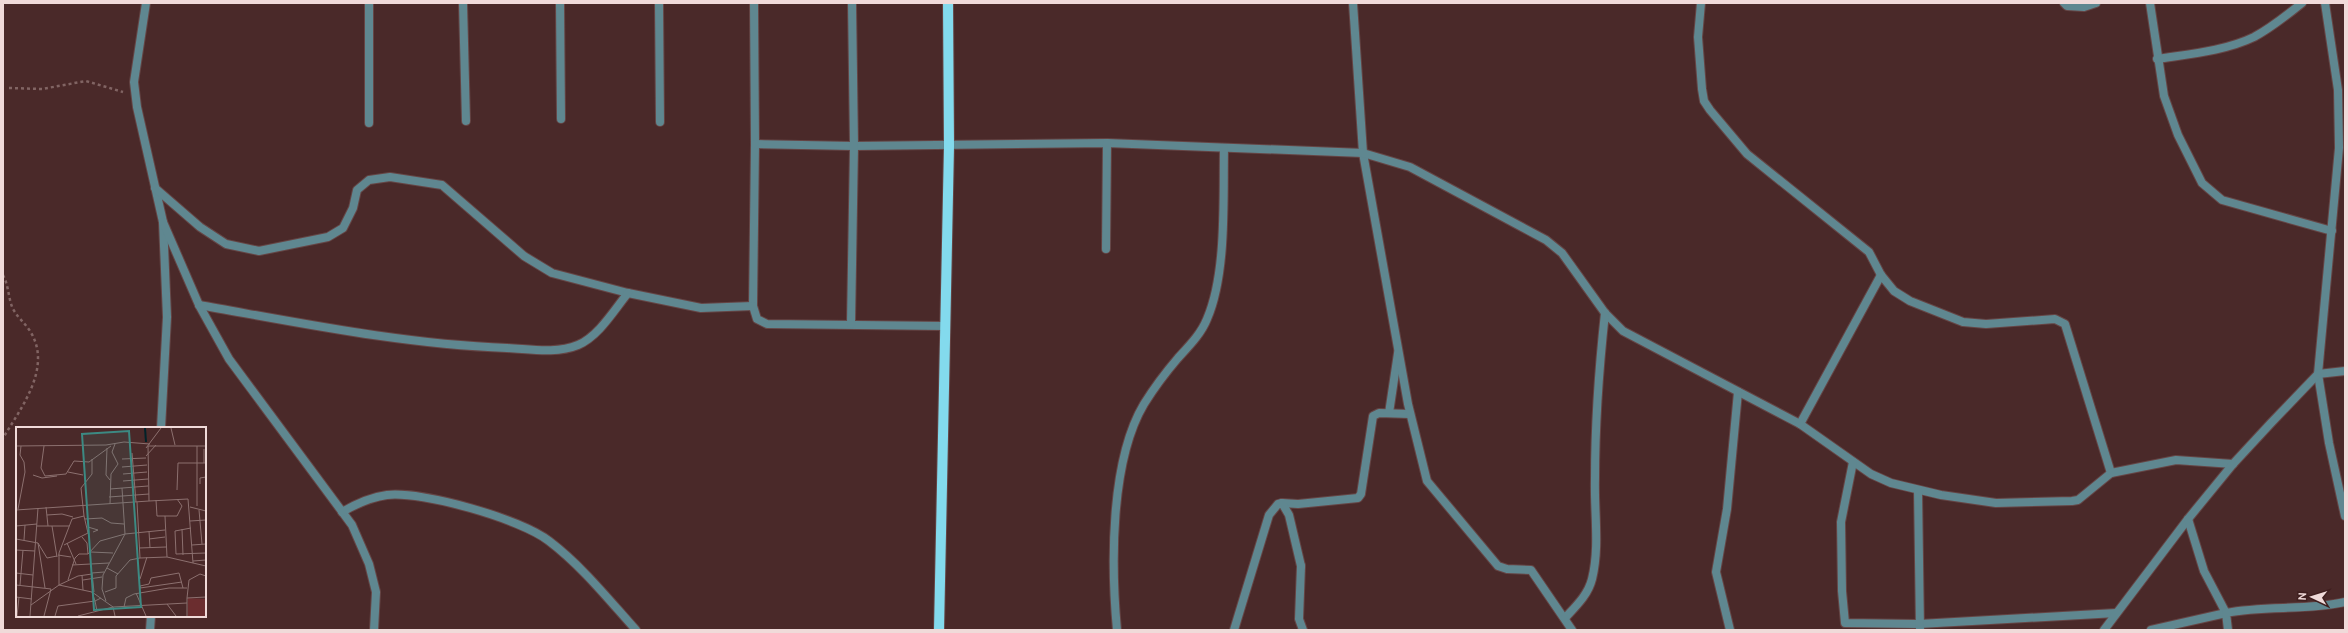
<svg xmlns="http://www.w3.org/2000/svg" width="2348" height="633" font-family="Ubuntu,sans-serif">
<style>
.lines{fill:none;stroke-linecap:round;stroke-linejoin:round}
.lane-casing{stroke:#654545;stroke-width:10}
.street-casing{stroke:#654545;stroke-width:10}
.primary-casing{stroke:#654545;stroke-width:12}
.path{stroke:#816463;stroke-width:2.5;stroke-dasharray:3 3;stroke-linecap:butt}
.lane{stroke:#5f8790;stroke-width:8}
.street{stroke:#5f8790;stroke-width:8}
.primary{stroke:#83daed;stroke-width:10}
.inset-river{fill:none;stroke:#002229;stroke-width:2}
.inset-road{fill:none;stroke:#8c706f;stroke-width:1}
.view{fill:#3c8a83;fill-opacity:0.15;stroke:#3c8a83;stroke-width:2}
.inset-edge{fill:none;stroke:#f0dad9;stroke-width:2}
</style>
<rect width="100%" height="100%" fill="#4a2929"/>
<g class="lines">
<defs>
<g id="lane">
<polyline points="1389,413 1398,353"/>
<polyline points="1282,503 1298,504 1358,498 1361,494 1373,416 1379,413 1410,414"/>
<polyline points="1301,566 1299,619 1303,630"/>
</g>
<g id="street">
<polyline points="146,3 134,82 137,107 163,222 167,317 161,428"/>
<polyline points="369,3 369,123"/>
<polyline points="463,3 466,121"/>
<polyline points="560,3 561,119"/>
<polyline points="659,3 660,122"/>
<polyline points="754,3 755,144 753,306 757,319 767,324 946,326"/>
<polyline points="1353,3 1363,153 1408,404 1427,481 1498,566 1507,569 1531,570 1572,630"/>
<polyline points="1701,3 1698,37 1702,89 1704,101 1710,110 1747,154 1869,252 1881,275 1894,291 1910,301 1963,322 1986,324 2055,319 2065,324 2111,473"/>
<polyline points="2064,3 2067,6 2084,7 2096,3"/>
<polyline points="2150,3 2164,96 2178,135 2202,183 2222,200 2332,231"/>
<polyline points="2325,3 2338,90 2339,148 2318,374 2329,443 2345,516"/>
<path d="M 2157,59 C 2189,54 2225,51 2254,37 C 2271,28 2286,16 2302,3"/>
<polyline points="755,144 854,146 1107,143 1363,153 1410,167 1546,240 1562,253 1605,313 1623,331 1800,424 1871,474 1891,483 1941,495 1996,503 2072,501 2078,500 2111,473 2176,460 2233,464"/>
<polyline points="155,188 200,227 226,244 259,251 328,237 343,228 353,208 357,190 369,180 390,177 442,185 524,256 552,273 628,293 701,308 753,306"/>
<polyline points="163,222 199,305 229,359 352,525 369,564 376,592 374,630"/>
<polyline points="1106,249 1107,143"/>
<path d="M 199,305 C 301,323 402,344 507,348 C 530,349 556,354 578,345 C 599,336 614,310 628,293"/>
<polyline points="851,324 854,146 852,3"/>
<polyline points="1800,424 1881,275"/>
<polyline points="1853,462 1841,522 1842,591 1845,623 1919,624 2116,613"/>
<polyline points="1918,490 1920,630"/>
<path d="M 342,512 C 356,504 371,497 387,495 C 423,491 521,519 549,541 C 582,566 609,600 636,630"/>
<path d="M 1565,618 C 1576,606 1588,595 1592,579 C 1600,547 1594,512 1595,479 C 1595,423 1599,368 1605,313"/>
<polyline points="150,630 151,616"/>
<path d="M 1117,630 C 1111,565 1110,461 1144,404 C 1154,388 1166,372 1178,358 C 1189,346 1201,334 1207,319 C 1227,273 1223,198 1224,148"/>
<polyline points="1234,630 1269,515 1278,504 1282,503 1289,515 1301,566"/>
<polyline points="1730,630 1716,572 1727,509 1738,392"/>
<polyline points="2104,630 2188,519 2233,464 2271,423 2318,374 2345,371"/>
<polyline points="2151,630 2226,613 2204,571 2188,519"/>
<path d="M 2228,630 L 2226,613 C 2265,605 2306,611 2345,602"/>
</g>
<polyline id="primary" points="939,630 949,146 948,3"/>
</defs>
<use href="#lane" class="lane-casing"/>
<use href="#street" class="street-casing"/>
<use href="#primary" class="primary-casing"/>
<g class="path">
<polyline points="9,88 42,89 86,81 123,92"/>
<path d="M 3,275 C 9,286 8,298 13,309 C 18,318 25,323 30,331 C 53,367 21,408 3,438"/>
</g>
<use href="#lane" class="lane"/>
<use href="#street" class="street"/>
<use href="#primary" class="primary"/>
</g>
<g transform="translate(16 427)">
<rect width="190" height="190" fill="#4a2929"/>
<path d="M 172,171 L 190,172 L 190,189 L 172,189 Z" fill="#6b2d2f"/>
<path class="inset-river" d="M 129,1 L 130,15"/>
<path class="inset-road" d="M 155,1 L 159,18M 0,19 L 90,18 L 108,15 L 134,17M 28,19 L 25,41 L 29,49 L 50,47 L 58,34 L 73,35 L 95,19M 181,19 L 181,79M 91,21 L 90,48 L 94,53M 130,21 L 145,1M 188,22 L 188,36M 116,26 L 120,75M 130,29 L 140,18M 106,32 L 130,31M 106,40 L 131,38M 52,45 L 67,48M 107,47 L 131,45M 17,48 L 26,51 L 41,49M 107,54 L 132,52M 184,57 L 184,51 L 190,50M 94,62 L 132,59M 161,63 L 162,36 L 190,36M 93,70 L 133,67M 140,73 L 141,89 L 149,89 L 151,130M 133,74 L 172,72 L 177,136M 121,75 L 124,131 L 151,130 L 190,139M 94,77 L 95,47 L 102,37 L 96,25 L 99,17M 30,80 L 32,99M 174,80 L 190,84M 2,82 L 9,45 L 8,35 L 4,28 L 5,19M 0,83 L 133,74 L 132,19 L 190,19M 183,83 L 186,117M 31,88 L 46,87 L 57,90M 149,89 L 161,89 L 166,79 L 161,72M 69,92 L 86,91 L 95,96 L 108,97M 174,94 L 190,93M 0,99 L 21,97M 21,99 L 53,99M 36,99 L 41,130M 72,100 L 82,103 L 77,105M 175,101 L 159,104 L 160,127 L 190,126M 166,102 L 167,128M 133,104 L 134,121M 66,110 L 71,116 L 72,127M 0,112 L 22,116 L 29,161M 133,112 L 149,110M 8,113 L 9,98M 22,116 L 31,131 L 41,129M 51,116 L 60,137M 48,118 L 72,106 L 68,89M 176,118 L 190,117M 123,121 L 150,120M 0,123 L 19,124M 75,125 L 97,126M 42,128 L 55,130M 177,134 L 190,133M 56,138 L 93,136M 91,141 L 102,147M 0,146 L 17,148M 76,147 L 62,149 L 43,158 L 43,126 L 56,92 L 68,89 L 65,61 L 76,47 L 76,32M 66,148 L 67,163M 124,152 L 131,130M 52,153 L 59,131 L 63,127 L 72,127 L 84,114 L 109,107 L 149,103M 67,153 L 86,150M 133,157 L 124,159 L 124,161 L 166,155M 133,157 L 135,151 L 163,146 L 167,161M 0,158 L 35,162 L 28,189M 4,158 L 7,123M 76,165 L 79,174 L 85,171M 78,165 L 76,146 L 88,145M 89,165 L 100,161 L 100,149 L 114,133 L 124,131M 120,166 L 130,189M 0,170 L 16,172M 171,171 L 173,153 L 184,147 L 190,149M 90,174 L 86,162 L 87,148 L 109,107 L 106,61M 151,177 L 160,189M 15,178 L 43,158 L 76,165 L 97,180 L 99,189M 108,180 L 110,171 L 118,167 L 153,161 L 171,161M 1,189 L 3,170M 14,189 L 22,81M 39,189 L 42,179 L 79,174 L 81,184M 62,189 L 97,180 L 171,176M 171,189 L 171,171 L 190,170"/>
<path class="view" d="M 113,4 L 125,180 L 78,183 L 66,7 Z"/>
<rect width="190" height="190" class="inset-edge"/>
</g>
<rect width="2348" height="633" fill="none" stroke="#f0dad9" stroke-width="8"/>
<g transform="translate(2312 597) rotate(274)" stroke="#3f1f1f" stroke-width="3" paint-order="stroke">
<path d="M0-3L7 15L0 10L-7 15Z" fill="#f0dad9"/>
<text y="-6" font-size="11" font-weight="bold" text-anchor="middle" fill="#f0dad9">N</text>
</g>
</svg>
